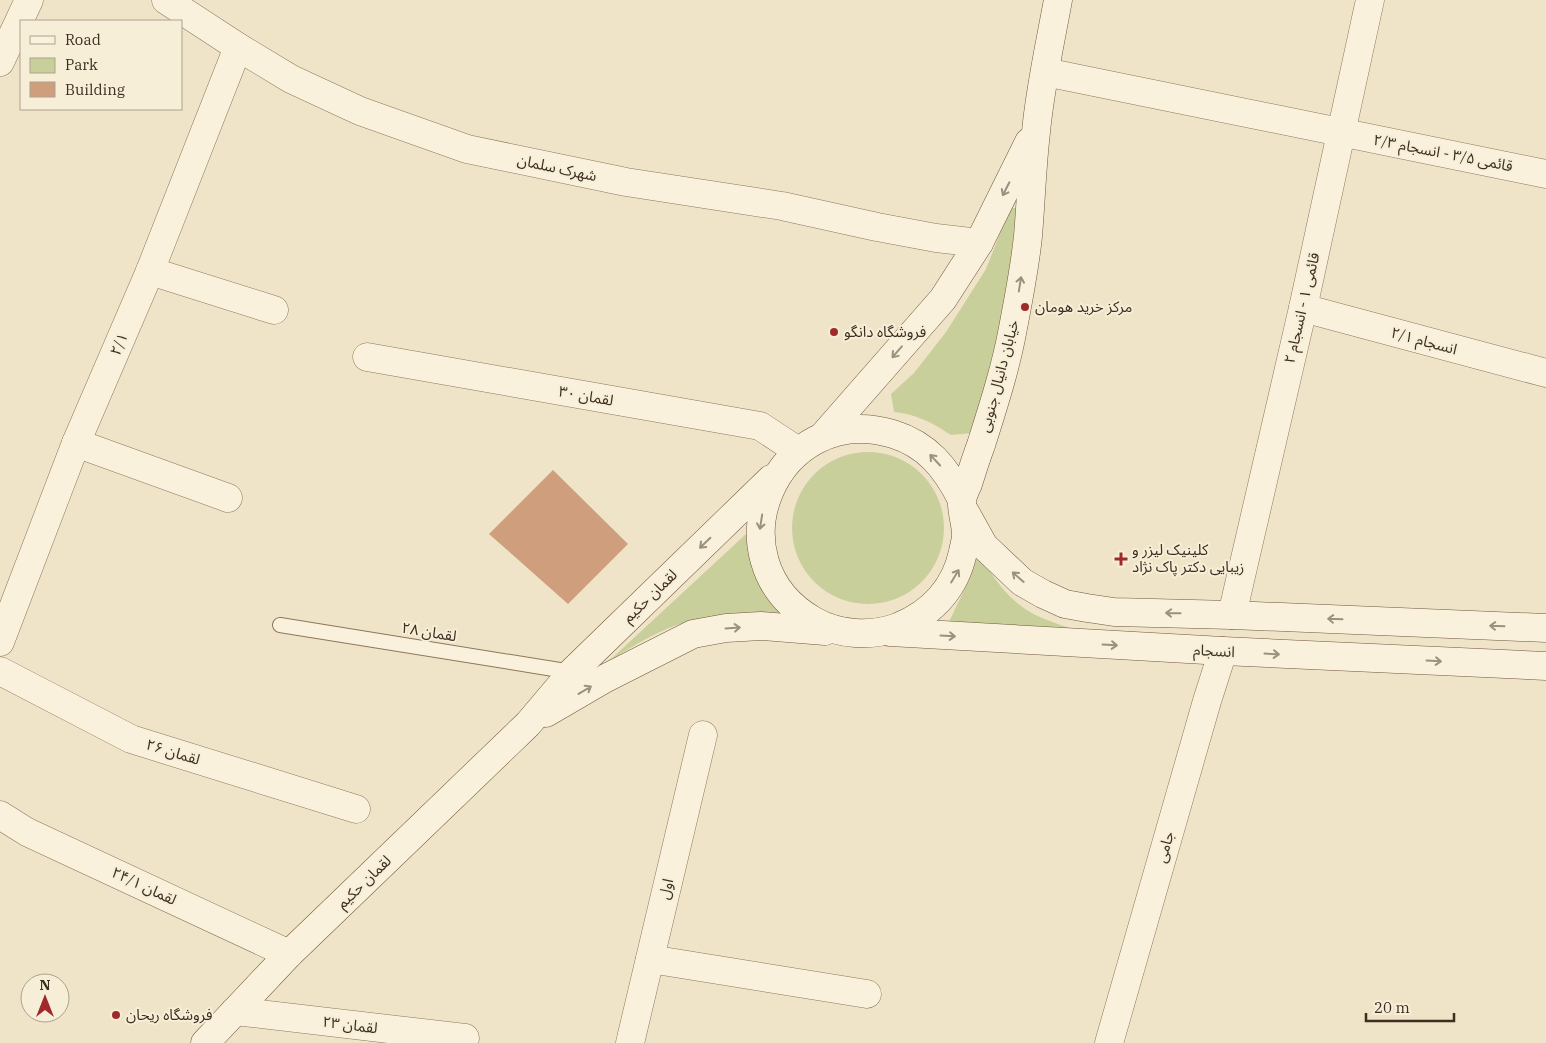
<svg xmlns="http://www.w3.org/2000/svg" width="1546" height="1043" font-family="'IBM Plex Serif','Noto Sans Arabic',serif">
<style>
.green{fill:#c9cf9b}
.building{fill:#cf9f7d}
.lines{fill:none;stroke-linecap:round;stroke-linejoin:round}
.service-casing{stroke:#8d765c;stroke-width:16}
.minor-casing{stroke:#8d765c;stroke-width:29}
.tertiary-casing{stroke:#8d765c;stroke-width:29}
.secondary-casing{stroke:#6f573f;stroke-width:29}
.service{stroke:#faf1dc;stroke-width:14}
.minor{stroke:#faf1dc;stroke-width:28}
.tertiary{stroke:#faf1dc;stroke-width:28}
.secondary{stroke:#faf1dc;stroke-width:28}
.oneway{stroke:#9c907e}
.poi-dot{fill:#9e2a2b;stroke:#f7eed8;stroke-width:2}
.labels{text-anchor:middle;stroke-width:4;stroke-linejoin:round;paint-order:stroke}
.street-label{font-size:15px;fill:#3d2e20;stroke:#f7eed8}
.poi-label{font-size:15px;fill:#3d2e20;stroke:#f7eed8;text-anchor:start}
</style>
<rect width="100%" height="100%" fill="#f0e4c8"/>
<g class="green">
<path d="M 1010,208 L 1020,208 L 1006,303 L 973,433 L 951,435 C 931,422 918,415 894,412 L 891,394 L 914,373 L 946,332 L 986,269 Z"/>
<circle cx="868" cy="528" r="76"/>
<path d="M 746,534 C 753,563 764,589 780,614 C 749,615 716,613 687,622 C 659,629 634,646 610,660 Z"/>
<path d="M 976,546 C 990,575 1011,606 1042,618 C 1054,623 1067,627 1079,631 L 946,628 L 968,582 Z"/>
</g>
<polygon class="building" points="553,470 628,544 568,604 489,534"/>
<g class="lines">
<defs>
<polyline id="service" points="280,625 572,672"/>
<g id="minor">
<polyline points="166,0 238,47 291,79 360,111 467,149 626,182 782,206 877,227 936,238 979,243"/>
<polyline points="0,62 29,0"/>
<polyline points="1045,72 1546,174"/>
<polyline points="150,271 274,310"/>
<polyline points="1303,308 1546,373"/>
<polyline points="367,357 760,426 798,451"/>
<polyline points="76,443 228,498"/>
<polyline points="1232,615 1303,308 1370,0"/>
<polyline points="0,642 76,443 150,271 238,47"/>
<polyline points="0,671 131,739 356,809"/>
<polyline points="0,815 27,832 289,954"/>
<polyline points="650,959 867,994"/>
<polyline points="235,1011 465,1038"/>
<polyline points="630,1043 703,735"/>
</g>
<polyline id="tertiary" points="1109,1043 1207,701 1223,651"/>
<g id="secondary">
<polyline points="823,436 943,299 979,243 1029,142"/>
<path d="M 962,500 C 946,468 928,445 893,434 C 776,399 707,560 814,621 C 839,635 871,637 898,627 C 932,613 955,589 963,552 C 964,546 966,540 966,535 C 966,523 961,511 962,500 C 963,495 966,488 968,484 C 972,471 976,458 981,445 C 993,407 1006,367 1013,328 C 1019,297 1025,266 1028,236 C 1031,201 1032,166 1036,132 C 1040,88 1050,44 1058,0"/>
<polyline points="965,512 984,546 1022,582 1043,594 1065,604 1087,608 1114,612 1232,615 1546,628"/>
<polyline points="890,632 1223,651 1546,666"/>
<polyline points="546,713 606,678 693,634 726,628 761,626 825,631"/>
<polyline points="205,1043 289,954 528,724 572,672 771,479"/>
</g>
</defs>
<use href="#service" class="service-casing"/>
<use href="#minor" class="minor-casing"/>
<use href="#tertiary" class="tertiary-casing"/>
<use href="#secondary" class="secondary-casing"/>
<use href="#service" class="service"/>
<use href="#minor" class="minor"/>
<use href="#tertiary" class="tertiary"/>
<use href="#secondary" class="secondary"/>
</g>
<defs><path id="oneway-shaft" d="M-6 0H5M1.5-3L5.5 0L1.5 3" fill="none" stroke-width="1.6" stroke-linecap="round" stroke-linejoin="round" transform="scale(1.25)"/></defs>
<g class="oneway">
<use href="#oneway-shaft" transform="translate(1006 189) rotate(117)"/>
<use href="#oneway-shaft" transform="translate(1020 284) rotate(-81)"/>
<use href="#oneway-shaft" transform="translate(897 352) rotate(131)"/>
<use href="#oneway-shaft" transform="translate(935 460) rotate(-133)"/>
<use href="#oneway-shaft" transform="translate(761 522) rotate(99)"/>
<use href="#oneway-shaft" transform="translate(705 543) rotate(136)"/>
<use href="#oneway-shaft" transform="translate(955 576) rotate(-59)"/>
<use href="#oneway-shaft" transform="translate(1018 577) rotate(-139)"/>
<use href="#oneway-shaft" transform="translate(1173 613) rotate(-179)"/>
<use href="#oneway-shaft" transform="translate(1335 619) rotate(-178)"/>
<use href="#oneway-shaft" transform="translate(1497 626) rotate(-178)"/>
<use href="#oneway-shaft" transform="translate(733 628) rotate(-4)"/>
<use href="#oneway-shaft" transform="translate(948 636) rotate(3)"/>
<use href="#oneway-shaft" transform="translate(1110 645) rotate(3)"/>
<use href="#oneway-shaft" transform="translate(1272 654) rotate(3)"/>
<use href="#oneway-shaft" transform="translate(1434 661) rotate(3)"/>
<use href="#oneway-shaft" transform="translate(585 690) rotate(-31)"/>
</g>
<g class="poi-dot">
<circle cx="1025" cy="307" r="5"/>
<circle cx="834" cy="332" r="5"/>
<path d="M1118.5 551.5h5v5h5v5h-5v5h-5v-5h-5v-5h5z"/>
<circle cx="116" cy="1015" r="5"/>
</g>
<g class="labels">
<g class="street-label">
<text transform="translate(1443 153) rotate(11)" y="5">قائمی ۳/۵ - انسجام ۲/۳</text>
<text transform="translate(557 168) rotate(12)" y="5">شهرک سلمان</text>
<text transform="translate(1302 308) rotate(-77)" y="5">قائمی ۱ - انسجام ۲</text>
<text transform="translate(1424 341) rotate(15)" y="5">انسجام ۲/۱</text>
<text transform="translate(119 344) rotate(-67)" y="5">۲/۱</text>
<text transform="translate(999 376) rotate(-75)" y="5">خیابان دانیال جنوبی</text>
<text transform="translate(586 396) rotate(10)" y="5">لقمان ۳۰</text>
<text transform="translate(650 596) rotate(-44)" y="5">لقمان حکیم</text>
<text transform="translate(429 632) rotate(9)" y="5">لقمان ۲۸</text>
<text transform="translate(1214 651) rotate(3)" y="5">انسجام</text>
<text transform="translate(173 752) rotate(17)" y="5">لقمان ۲۶</text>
<text transform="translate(1165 847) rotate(-74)" y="5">جامی</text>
<text transform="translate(364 882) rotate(-44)" y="5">لقمان حکیم</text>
<text transform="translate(144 886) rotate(25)" y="5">لقمان ۲۴/۱</text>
<text transform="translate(666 889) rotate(-77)" y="5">اول</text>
<text transform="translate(350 1025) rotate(7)" y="5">لقمان ۲۳</text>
</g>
<g class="poi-label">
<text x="1035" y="312">مرکز خرید هومان</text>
<text x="844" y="337">فروشگاه دانگو</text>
<text x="1132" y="555">کلینیک لیزر و<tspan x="1132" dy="17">زیبایی دکتر پاک نژاد</tspan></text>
<text x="126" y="1020">فروشگاه ریحان</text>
</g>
</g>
<rect x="20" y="20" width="162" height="90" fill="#f7eed8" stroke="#ada18e"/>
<rect x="30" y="36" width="25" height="8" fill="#faf1dc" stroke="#ada18e"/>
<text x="65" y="45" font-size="15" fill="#3d2e20">Road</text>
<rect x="30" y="58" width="25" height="15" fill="#c9cf9b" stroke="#ada18e"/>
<text x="65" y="70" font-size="15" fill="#3d2e20">Park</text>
<rect x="30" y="82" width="25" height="15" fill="#cf9f7d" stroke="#ada18e"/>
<text x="65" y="95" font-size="15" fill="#3d2e20">Building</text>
<g transform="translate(45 998)"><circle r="24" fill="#f7eed8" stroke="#ada18e"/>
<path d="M0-4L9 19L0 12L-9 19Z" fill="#9e2a2b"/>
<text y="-8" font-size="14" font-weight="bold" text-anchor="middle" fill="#3d2e20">N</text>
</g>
<path d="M1366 1013v8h88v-8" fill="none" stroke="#3d2e20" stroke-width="2.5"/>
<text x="1374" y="1013" font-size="15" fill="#3d2e20" stroke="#f7eed8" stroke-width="4" paint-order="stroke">20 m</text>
</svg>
